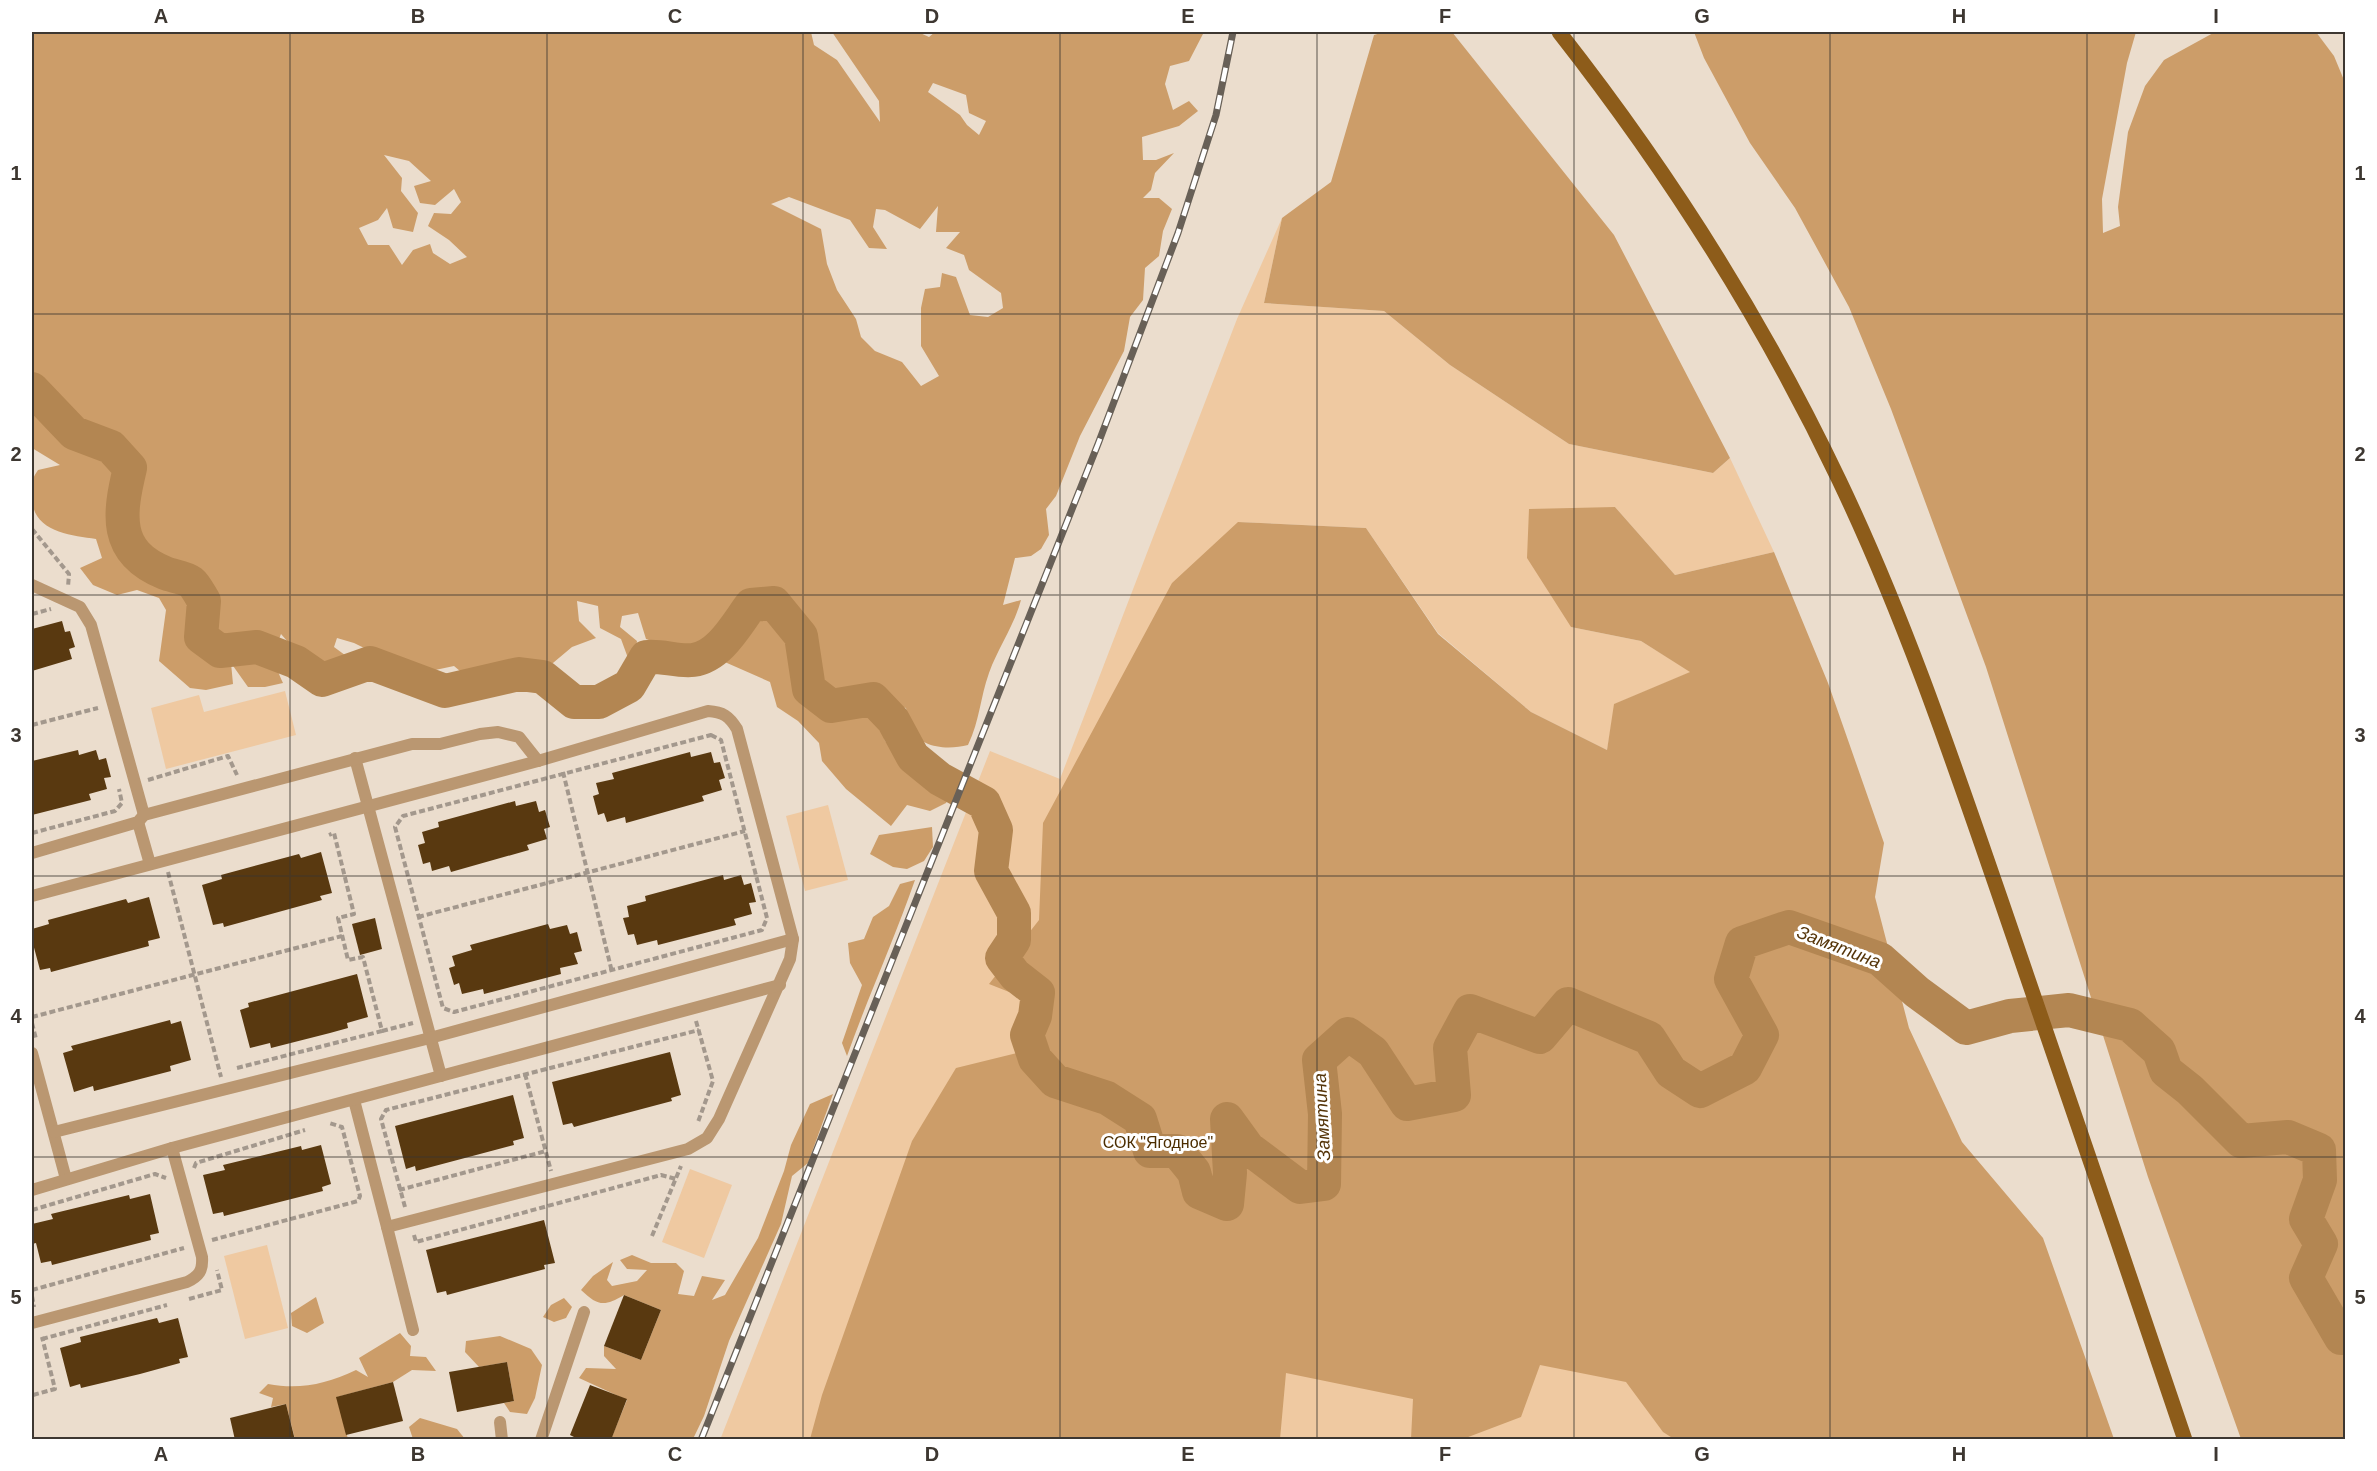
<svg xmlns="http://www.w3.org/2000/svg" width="2377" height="1471" font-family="Helvetica,sans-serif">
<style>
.green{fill:#efc9a1}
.forest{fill:#cc9d69;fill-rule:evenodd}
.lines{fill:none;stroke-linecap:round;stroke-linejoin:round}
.river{stroke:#b38652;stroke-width:34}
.building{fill:#593910}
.path{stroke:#a3988d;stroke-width:4;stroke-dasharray:6 3;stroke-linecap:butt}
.service{stroke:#ba9771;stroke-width:12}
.primary{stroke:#8d5c1a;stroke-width:15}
.rail-casing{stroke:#686057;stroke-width:7}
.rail{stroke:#fff;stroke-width:4.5;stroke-dasharray:14;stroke-linecap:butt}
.grid{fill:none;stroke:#3d3731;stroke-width:1.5;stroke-opacity:0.55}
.labels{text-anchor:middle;stroke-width:6;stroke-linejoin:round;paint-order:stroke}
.park-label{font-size:16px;fill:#4c2d00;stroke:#fff}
.water-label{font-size:18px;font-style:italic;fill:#55350a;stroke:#fff}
.neatline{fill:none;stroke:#3d3731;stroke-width:2}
.grid-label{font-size:20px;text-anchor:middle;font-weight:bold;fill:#3d3731}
</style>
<rect width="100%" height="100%" fill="#ebddcd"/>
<g class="green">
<polygon points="1282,218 1264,303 1384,311 1450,365 1569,444 1713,473 1730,458 1774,552 1675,575 1615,507 1571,627 1641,641 1691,672 1615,704 1607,750 1531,712 1438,633 1366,528 1238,522 2040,1439 720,1440 990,751 1060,779 1237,319"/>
<polygon points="285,691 296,735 166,769 151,708 199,695 204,712"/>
<polygon points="828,805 848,880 805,891 786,816"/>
<polygon points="690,1169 732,1185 704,1258 662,1242"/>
<polygon points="267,1245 288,1328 245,1339 224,1256"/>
</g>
<g class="forest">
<path d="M 32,32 L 811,32 L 814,45 L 837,60 L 880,122 L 879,101 L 832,32 L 918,32 L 929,37 L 935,32 L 1204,32 L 1189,61 L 1170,66 L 1165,84 L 1173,110 L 1189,101 L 1198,111 L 1179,126 L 1142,137 L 1143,160 L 1156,160 L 1174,153 L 1155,173 L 1151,190 L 1143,198 L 1159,198 L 1172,209 L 1163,231 L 1159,256 L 1145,268 L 1143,300 L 1130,317 L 1124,351 L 1080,436 L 1056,496 L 1046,509 L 1049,535 L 1041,549 L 1031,556 L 1015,558 L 1003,605 L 1021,600 C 1014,626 998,648 989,673 C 980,698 980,720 968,745 C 948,750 919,749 910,726 C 908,721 907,714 906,708 L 890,704 L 881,719 L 885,741 L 901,753 L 930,754 L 932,784 L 948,770 L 956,785 L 946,803 L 930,811 L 907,805 L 891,826 L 846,789 L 822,761 L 819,743 L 798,721 L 777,707 L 770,682 L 702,652 L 675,649 L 646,639 L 638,613 L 622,616 L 620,627 L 637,641 L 632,669 L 621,639 L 600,628 L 598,606 L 577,601 L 579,621 L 596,638 L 572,647 L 547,668 L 522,666 L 502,681 L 490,675 L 472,681 L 454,666 L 421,673 L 409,670 L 354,643 L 337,638 L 334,647 L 353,661 L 372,670 L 358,681 L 338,683 L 318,663 L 295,650 L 281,634 C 273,654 274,664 283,683 L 265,687 L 248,687 L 231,663 L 233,684 L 206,690 L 190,688 L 159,661 L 166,610 L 159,598 L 137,590 L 117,595 L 93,585 L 80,568 L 102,558 L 96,539 C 70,535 32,532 32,497 C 31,486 31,480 38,470 L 60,465 L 32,448 ZM 933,83 L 966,95 L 969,113 L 986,121 L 979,135 L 967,125 L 960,115 L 928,92 ZM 384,155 L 409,161 L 431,181 L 414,186 L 420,203 L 435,205 L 454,189 L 461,202 L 451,214 L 434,213 L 428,226 L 449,240 L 467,257 L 450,264 L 433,253 L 430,244 L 413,250 L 402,265 L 389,245 L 368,245 L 359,228 L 378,220 L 387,208 L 393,228 L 413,232 L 418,213 L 401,191 L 402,178 ZM 789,197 L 850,220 L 869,248 L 887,249 L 873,227 L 876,209 L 885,210 L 920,229 L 938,206 L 936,232 L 960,232 L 946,248 L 964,255 L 969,270 L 1001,293 L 1003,308 L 988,317 L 970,315 L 956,277 L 942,273 L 940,287 L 925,289 L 921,308 L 921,346 L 939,376 L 921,386 L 902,362 L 875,351 L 861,337 L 856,319 L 837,290 L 827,264 L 821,229 L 771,204 Z"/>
<polygon points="1384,32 1452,32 1614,235 1730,458 1713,473 1569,444 1450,365 1384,311 1264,303 1282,218 1331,182 1374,35"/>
<polygon points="1694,32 2136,32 2127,63 2102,199 2103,233 2120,226 2118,207 2128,132 2145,86 2164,60 2215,32 2316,32 2334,56 2346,85 2345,1439 2241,1439 2148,1177 1986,667 1891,409 1849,307 1795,208 1750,143 1704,58"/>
<polygon points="1615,507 1675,575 1774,552 1828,683 1884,843 1875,897 1909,1028 1962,1142 2043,1238 2114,1439 1674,1439 1663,1432 1626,1382 1540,1365 1521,1417 1463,1439 1411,1439 1413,1399 1286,1373 1280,1439 810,1439 822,1395 912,1141 956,1068 1021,1052 1024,998 989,984 1039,920 1043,823 1172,583 1238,522 1366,528 1438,634 1531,712 1607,750 1614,704 1690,672 1641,641 1571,627 1527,558 1529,509"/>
<polygon points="932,827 933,847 924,861 907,869 893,867 870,854 879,835"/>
<path d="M 915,880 C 894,940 868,997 847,1056 L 842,1043 L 862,985 L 850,963 L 848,943 L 864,939 L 873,917 L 889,906 L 900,884 Z"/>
<path d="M 833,1094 L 808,1163 L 792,1176 L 781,1224 L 729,1341 L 704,1416 L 693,1439 L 611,1439 L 627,1400 L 579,1378 L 586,1368 L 616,1369 L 604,1356 L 604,1346 L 641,1360 L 661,1310 L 624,1295 C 604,1307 598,1306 581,1290 L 593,1276 L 613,1262 L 607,1280 L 612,1286 L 637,1281 L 647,1270 L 627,1269 L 620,1260 L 632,1255 L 651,1263 L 676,1263 L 684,1271 L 678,1294 L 694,1296 L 702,1276 L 725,1280 L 712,1300 L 725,1295 L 758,1238 L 784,1171 L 791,1145 L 810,1104 Z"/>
<polygon points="316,1297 324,1323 307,1333 292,1326 291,1313"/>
<polygon points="564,1298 572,1307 566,1318 554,1322 543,1317 551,1305"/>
<path d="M 400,1333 L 411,1346 L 410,1356 L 426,1357 L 436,1371 L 412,1370 L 393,1382 L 337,1397 L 348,1439 L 295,1439 L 286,1404 L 271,1407 L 273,1398 L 259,1393 L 268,1384 C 300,1390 326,1384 356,1370 L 368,1377 L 359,1358 Z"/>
<polygon points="500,1336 531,1349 542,1365 535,1398 527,1414 510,1412 504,1403 514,1401 507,1362 479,1367 465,1352 466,1341"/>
<polygon points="420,1418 457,1429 465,1439 413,1439 409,1427"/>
</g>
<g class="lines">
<path class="river" d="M 32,389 L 74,433 L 111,447 L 130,468 C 119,514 113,552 165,573 C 172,576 184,577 191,582 C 196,586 200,595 204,601 L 201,637 L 220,651 L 257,647 L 296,662 L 322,680 L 370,663 L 445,691 L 519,674 L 543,677 L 574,702 L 599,702 L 629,686 L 646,657 C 661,655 678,662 693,660 C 720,656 736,625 751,605 L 774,603 L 801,636 L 809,689 L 831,706 L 873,699 L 893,720 L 913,757 L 940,779 L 984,803 L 996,830 L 991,871 L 1014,913 L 1014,940 L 1002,958 L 1015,975 L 1038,993 L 1035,1016 L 1027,1035 L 1035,1059 L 1055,1081 L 1107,1098 L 1140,1119 L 1150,1151 L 1177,1151 L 1194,1172 L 1199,1192 L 1227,1204 L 1230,1173 L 1227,1119 L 1248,1148 L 1300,1187 L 1324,1184 L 1325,1114 L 1319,1060 L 1348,1034 L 1373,1052 L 1407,1104 L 1454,1095 L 1450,1048 L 1470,1011 L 1540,1037 L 1568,1004 L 1649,1038 L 1671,1072 L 1700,1091 L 1745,1068 L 1762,1035 L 1731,979 L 1742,943 L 1789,927 L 1880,959 L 1917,992 L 1966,1028 L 2010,1016 L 2069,1010 L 2130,1025 L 2159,1051 L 2166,1071 L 2190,1090 L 2241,1141 L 2288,1137 L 2319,1150 L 2320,1180 L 2306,1219 L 2321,1244 L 2306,1278 L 2341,1338 L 2346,1338"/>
</g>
<g class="building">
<polygon points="62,621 65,632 70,631 75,647 69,649 72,659 32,671 32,629"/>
<polygon points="78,750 79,755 96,750 99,760 106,758 111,777 104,778 107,789 89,794 91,800 32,815 32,761"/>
<polygon points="690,752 691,757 711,752 714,763 720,762 725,778 719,780 722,790 702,796 704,801 626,823 625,817 607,822 604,813 598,815 593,796 599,794 596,783 614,779 612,773"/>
<polygon points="515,801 516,806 536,801 539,812 545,810 550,827 544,829 547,839 527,845 529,850 451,872 449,866 432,871 430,862 423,864 418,845 425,843 422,832 439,827 438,822"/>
<polygon points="321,852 332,893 320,896 322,900 224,927 223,923 213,925 202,885 222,879 221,875 299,854 301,858"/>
<polygon points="723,875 724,880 741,875 744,885 751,883 756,902 749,903 752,914 734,919 736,925 658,945 657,940 637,945 634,934 628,935 623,918 629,917 627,906 646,901 645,896"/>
<polygon points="149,897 160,938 148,941 149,946 51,972 50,968 40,970 32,940 32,929 49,924 48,920 126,899 128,903"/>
<polygon points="375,918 382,949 360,955 352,924"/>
<polygon points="548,924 550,929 567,925 570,934 577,932 582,951 574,953 578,964 560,968 561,974 484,994 483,989 462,994 459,983 454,985 449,968 455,966 452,956 472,950 470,945"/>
<polygon points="357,974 368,1017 347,1023 348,1028 330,1033 271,1048 270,1043 250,1048 240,1010 249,1007 248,1003"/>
<polygon points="170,1020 171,1024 181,1021 191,1060 170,1066 171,1071 94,1091 93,1086 74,1092 63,1053 73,1050 71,1046"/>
<polygon points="670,1052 681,1095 671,1098 672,1101 574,1127 572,1123 563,1125 552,1082"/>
<polygon points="513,1095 524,1138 513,1141 514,1145 416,1171 415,1166 406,1169 395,1126"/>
<polygon points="321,1145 331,1184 322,1187 323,1191 224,1216 223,1212 213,1214 203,1175 225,1170 223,1165 301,1146 302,1150"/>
<polygon points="150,1194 159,1233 150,1235 151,1240 52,1265 51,1261 41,1263 36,1243 32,1244 32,1224 53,1219 51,1214 129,1195 130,1199"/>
<polygon points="544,1220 555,1263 544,1265 545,1269 447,1295 446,1291 437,1293 426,1250"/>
<polygon points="624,1295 661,1310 641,1360 604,1346"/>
<polygon points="157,1318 159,1323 178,1318 188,1357 179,1359 180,1363 140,1374 81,1388 80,1384 70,1387 60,1348 81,1342 80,1337"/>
<polygon points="507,1362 514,1401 457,1412 449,1372"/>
<polygon points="393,1382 403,1421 346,1435 336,1397"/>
<polygon points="590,1385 627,1399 611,1440 580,1440 570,1435"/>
<polygon points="286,1404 295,1440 235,1440 230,1418"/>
</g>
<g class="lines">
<g class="path">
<polyline points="32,529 69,574 68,587"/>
<polyline points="32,614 51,609"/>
<polyline points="32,725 98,708"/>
<polygon points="711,735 721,740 767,918 762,930 454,1012 443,1008 395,827 403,816"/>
<polyline points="563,772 612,972"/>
<polyline points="148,780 228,756 237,775"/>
<polyline points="32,833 115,811 122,803 119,789"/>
<polyline points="168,872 221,1077"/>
<polyline points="418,917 745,831"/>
<polyline points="32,1017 342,936"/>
<polyline points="696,1021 713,1081 698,1122"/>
<polyline points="32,1023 36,1039"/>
<polyline points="382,1031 413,1023"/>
<polyline points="237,1068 382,1031 363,957 348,960 338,918 354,914 334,833 329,835"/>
<polyline points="525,1074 551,1171"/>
<polyline points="194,1168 196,1163 305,1130"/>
<polyline points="399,1190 546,1151"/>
<polyline points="405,1207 381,1119 386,1110 699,1030"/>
<polyline points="32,1210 155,1174 166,1178"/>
<polyline points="414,1235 416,1242 661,1175 676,1179"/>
<polyline points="652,1236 681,1166"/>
<polyline points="212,1240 358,1201 360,1196 342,1127 329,1123"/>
<polyline points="32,1290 184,1248"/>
<polyline points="32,1296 34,1307"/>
<polyline points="189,1299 222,1290 217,1270"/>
<polyline points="42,1339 167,1305"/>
<polyline points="33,1395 55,1389 42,1337"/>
</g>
<g class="service">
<polyline points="32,585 80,607 91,625 144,815"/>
<polyline points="355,758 441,1076"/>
<polyline points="138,822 150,864"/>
<polyline points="32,853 138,822 144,815 412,744 440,744 480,734 498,732 519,737 538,761"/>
<path d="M 32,896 L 538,761 L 708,711 C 723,712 729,716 737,729 L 793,939 L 790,959 L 719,1119 L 707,1138 L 688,1149 L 387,1227 L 354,1100"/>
<polyline points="32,1053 66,1179"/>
<polyline points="54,1132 430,1038 793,939"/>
<polyline points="32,1190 172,1148 780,985"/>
<polyline points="387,1227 413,1330"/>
<path d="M 32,1323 L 187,1282 C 199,1276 203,1271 202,1257 L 172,1148"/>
<polyline points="500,1422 502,1440"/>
<polyline points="541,1440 584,1312"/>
</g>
<path class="primary" d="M 1559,32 C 1668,171 1763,320 1839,480 C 1905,618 1954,764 2004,909 C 2065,1085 2125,1263 2185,1440"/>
<defs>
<polyline id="rail" points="701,1440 1098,444 1178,233 1216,115 1233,32"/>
</defs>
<use href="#rail" class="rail-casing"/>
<use href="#rail" class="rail"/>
</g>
<path class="grid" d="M 290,32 L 290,1440M 547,32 L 547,1440M 803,32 L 803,1440M 1060,32 L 1060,1440M 1317,32 L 1317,1440M 1574,32 L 1574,1440M 1830,32 L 1830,1440M 2087,32 L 2087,1440M 32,314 L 2346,314M 32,595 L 2346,595M 32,876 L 2346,876M 32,1157 L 2346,1157"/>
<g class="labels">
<g class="park-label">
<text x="1158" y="1148">СОК "Ягодное"</text>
</g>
<g class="water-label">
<text transform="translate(1839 947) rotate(21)" y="6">Замятина</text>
<text transform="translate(1322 1117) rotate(-93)" y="6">Замятина</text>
</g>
</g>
<rect width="2377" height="1471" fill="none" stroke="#ffffff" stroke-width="66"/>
<rect x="33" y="33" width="2311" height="1405" class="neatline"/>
<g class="grid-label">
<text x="161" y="23">A</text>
<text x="418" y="23">B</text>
<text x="675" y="23">C</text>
<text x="932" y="23">D</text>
<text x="1188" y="23">E</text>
<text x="1445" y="23">F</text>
<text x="1702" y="23">G</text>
<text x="1959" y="23">H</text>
<text x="2216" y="23">I</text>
<text x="16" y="180">1</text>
<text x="2360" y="180">1</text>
<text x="16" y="461">2</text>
<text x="2360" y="461">2</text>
<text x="16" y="742">3</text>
<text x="2360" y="742">3</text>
<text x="16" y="1023">4</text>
<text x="2360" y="1023">4</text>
<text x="16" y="1304">5</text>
<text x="2360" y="1304">5</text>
<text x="161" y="1461">A</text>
<text x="418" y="1461">B</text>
<text x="675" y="1461">C</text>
<text x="932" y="1461">D</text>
<text x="1188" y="1461">E</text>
<text x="1445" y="1461">F</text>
<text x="1702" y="1461">G</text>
<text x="1959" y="1461">H</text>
<text x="2216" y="1461">I</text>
</g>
</svg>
